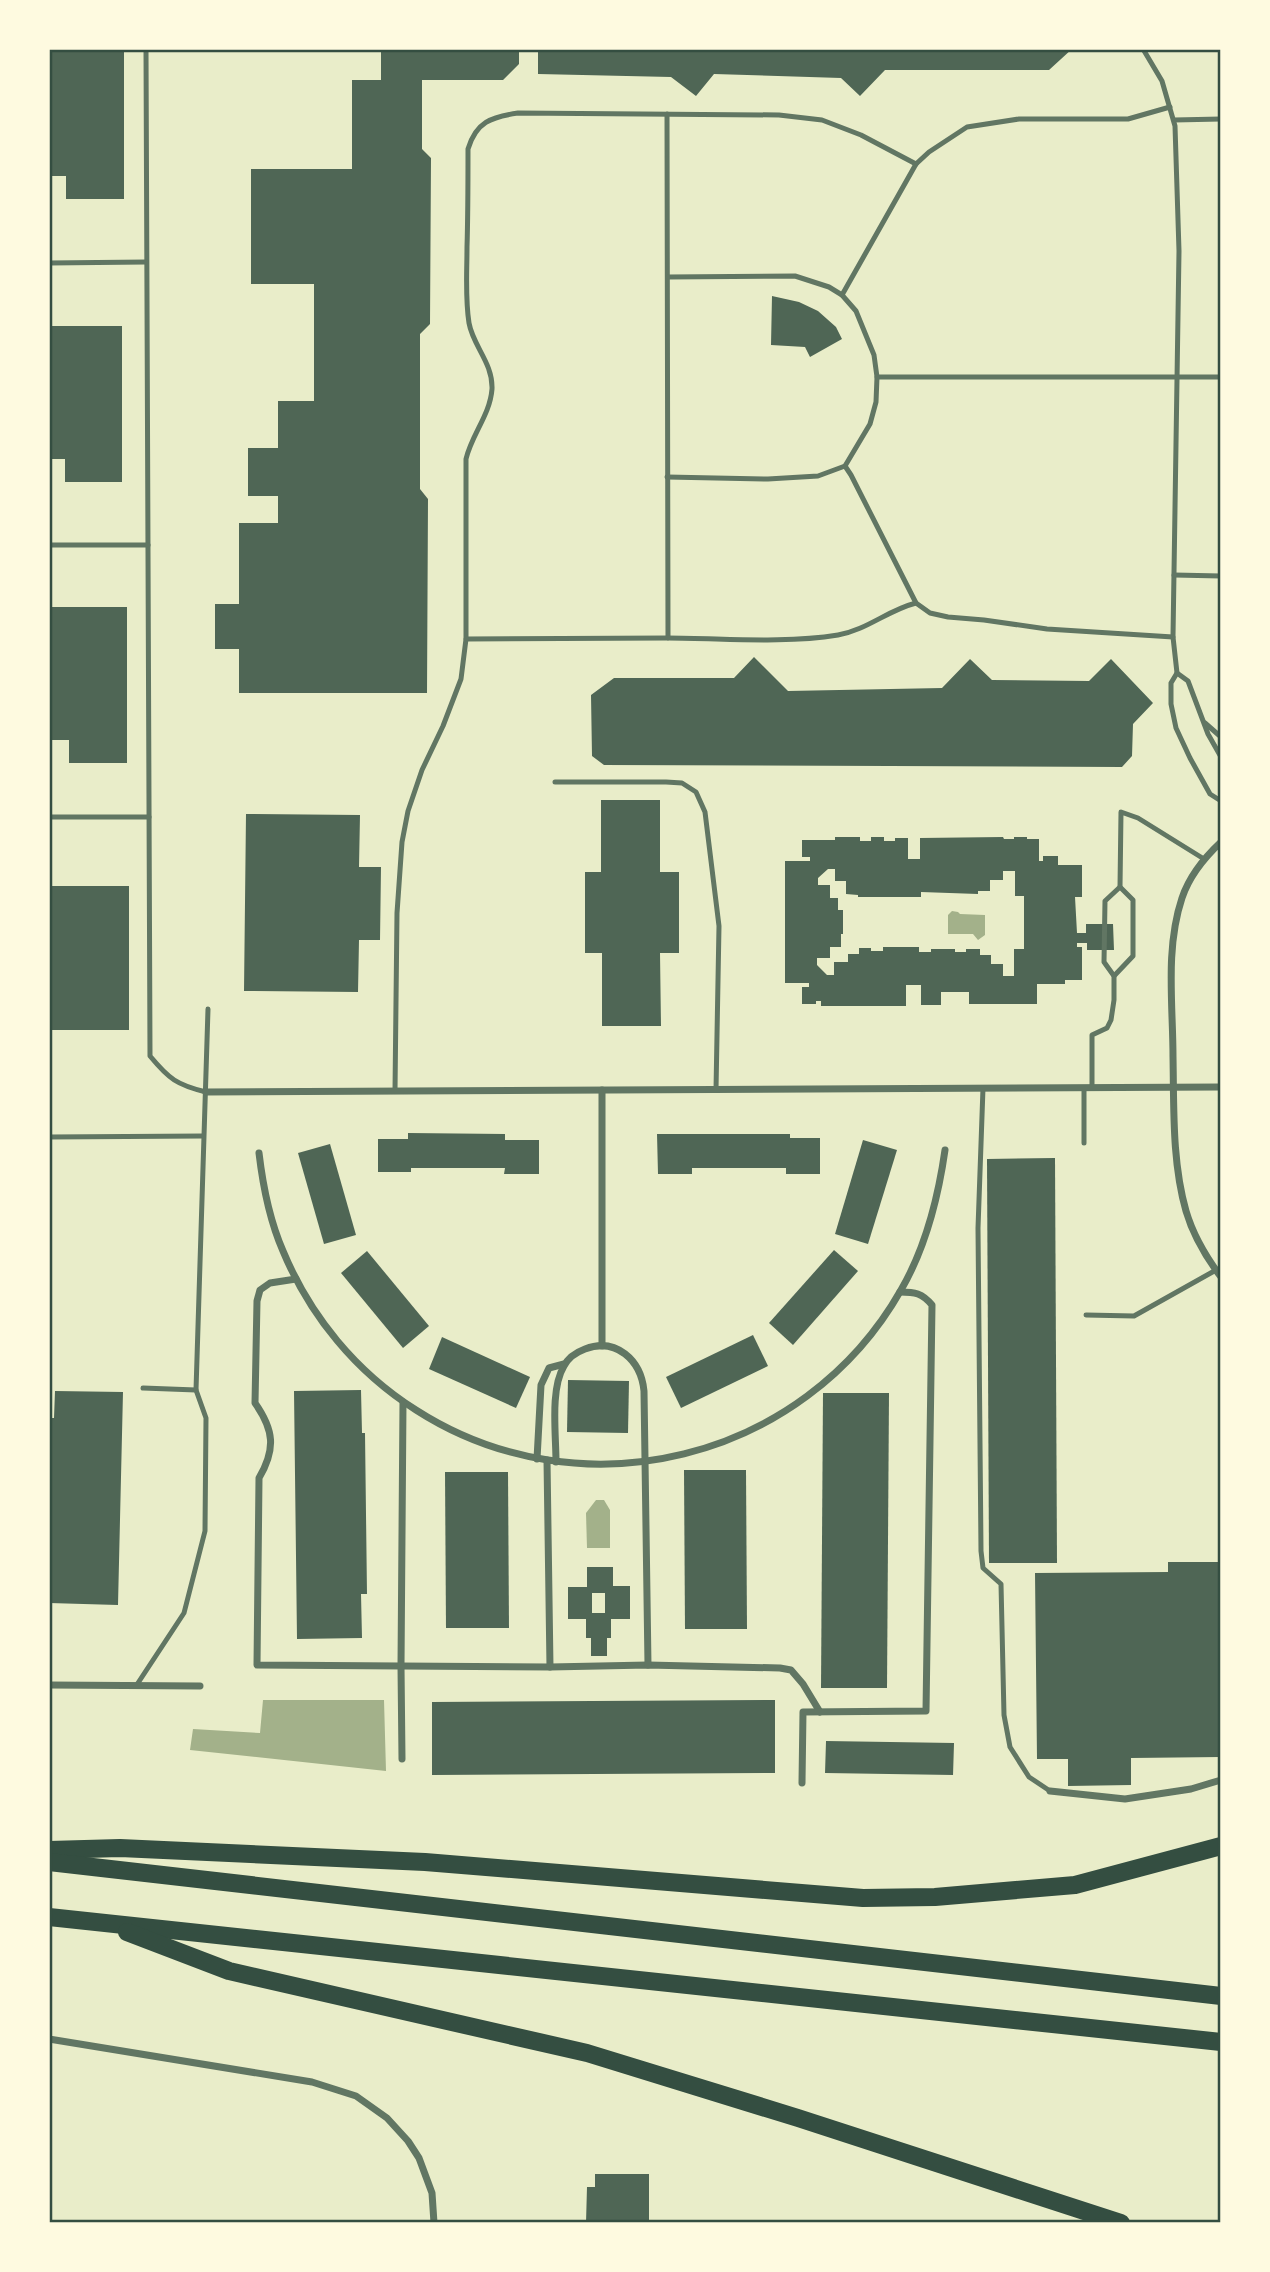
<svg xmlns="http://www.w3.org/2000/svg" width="1270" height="2272" font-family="'Alegreya Sans',sans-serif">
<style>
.water{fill:#a3b18a}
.building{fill:#4f6655;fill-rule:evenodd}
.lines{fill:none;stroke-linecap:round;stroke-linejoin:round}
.service{stroke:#617663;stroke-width:5}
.minor{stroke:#617663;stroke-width:7}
.motorway{stroke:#344e41;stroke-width:18}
.neatline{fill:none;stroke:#344e41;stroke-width:2.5}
</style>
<rect width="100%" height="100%" fill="#e9edc9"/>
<g class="water">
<polygon points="952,911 958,912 960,914 985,915 985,935 978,940 973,934 948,934 948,915"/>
<polygon points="596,1500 604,1500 610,1510 610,1548 587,1548 586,1513"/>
<polygon points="263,1700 384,1700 386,1771 190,1750 193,1729 260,1733"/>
</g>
<g class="building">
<polygon points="49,49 124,49 124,199 66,199 66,176 49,176"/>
<polygon points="381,49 519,49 519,64 503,80 422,80 422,149 431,158 430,324 420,334 420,489 428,499 427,693 239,693 239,649 215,649 215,604 239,604 239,523 278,523 278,496 248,496 248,448 278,448 278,401 314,401 314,284 251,284 251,169 352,169 352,80 381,80"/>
<polygon points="538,49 1072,49 1049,70 885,70 860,96 841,78 714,74 696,96 671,77 538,74"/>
<polygon points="772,296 799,302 818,311 836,327 842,339 810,357 805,347 771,345"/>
<polygon points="49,326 122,326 122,482 65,482 65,459 49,459"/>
<polygon points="49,607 127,607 127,763 69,763 69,740 49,740"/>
<polygon points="754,657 788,691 942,688 970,659 992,680 1089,681 1111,659 1153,703 1133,724 1132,756 1122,767 604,765 592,756 591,695 614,678 734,678"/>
<polygon points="601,800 660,800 660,872 679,872 679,953 660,953 661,1026 602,1026 602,953 585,953 585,872 601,872"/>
<polygon points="246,814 360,815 359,867 381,867 380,940 359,940 358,992 244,991"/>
<path d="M 835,837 L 860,837 L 860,841 L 871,841 L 871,837 L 884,837 L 884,841 L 895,841 L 895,838 L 908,838 L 908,859 L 920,859 L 920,838 L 1003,837 L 1004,839 L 1014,839 L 1014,837 L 1027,837 L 1027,839 L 1039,839 L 1039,861 L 1043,861 L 1043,856 L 1058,856 L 1058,865 L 1082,865 L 1082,897 L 1075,897 L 1077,933 L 1086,933 L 1086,924 L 1113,924 L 1114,950 L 1087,950 L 1087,943 L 1077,943 L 1077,947 L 1082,947 L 1082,980 L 1065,980 L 1065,984 L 1037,984 L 1037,1004 L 969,1004 L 969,992 L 941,992 L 941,1005 L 921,1005 L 921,985 L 906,985 L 906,1006 L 821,1006 L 821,1001 L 816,1001 L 816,1004 L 802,1004 L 802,987 L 809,987 L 809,983 L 785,983 L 785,861 L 810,861 L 810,857 L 802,857 L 802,840 L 835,840 ZM 828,869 L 835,869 L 835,881 L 846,881 L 846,894 L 858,895 L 858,897 L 921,897 L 921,892 L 978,894 L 978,891 L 990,891 L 990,880 L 1003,880 L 1003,871 L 1015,871 L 1015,896 L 1024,896 L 1024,949 L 1014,949 L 1014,976 L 1003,976 L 1003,964 L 991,964 L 991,955 L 980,955 L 980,949 L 966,949 L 966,952 L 955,952 L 955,949 L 931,949 L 931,952 L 919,952 L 919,947 L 883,947 L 883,951 L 871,951 L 871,948 L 859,948 L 859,954 L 848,954 L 848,962 L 834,962 L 834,975 L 827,975 L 817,965 L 817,958 L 830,958 L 830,947 L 841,947 L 841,934 L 843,934 L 843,910 L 838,910 L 838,898 L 830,898 L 830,885 L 818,885 L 818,878 Z"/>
<rect x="49" y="886" width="80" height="144"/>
<polygon points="408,1133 505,1134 505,1140 539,1140 539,1174 504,1174 505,1168 411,1168 411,1172 378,1172 378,1139 408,1139"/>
<polygon points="657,1134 790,1134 790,1138 820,1138 820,1174 786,1174 786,1168 692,1168 692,1174 658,1174"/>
<polygon points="863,1140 897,1150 868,1244 835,1234"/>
<polygon points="330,1144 356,1235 324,1244 298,1153"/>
<polygon points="1055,1158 1057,1563 989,1563 987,1159"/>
<polygon points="834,1250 858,1271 793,1345 769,1323"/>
<polygon points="367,1251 429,1326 403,1348 341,1273"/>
<polygon points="753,1335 768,1366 681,1408 666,1377"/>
<polygon points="442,1337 530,1377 516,1408 429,1369"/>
<polygon points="568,1380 629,1381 628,1433 567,1432"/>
<polygon points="361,1390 362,1433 365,1433 367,1594 361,1594 362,1638 297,1639 294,1391"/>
<polygon points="55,1391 123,1392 118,1605 49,1603 49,1418 54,1418"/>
<polygon points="823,1393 889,1393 887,1688 821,1688"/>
<polygon points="684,1470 746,1470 747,1629 685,1629"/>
<polygon points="445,1472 508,1472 509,1628 446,1628"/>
<polygon points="1168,1562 1221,1562 1221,1757 1131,1758 1131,1785 1068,1786 1068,1759 1037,1759 1035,1573 1168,1572"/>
<path d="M 587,1567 L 613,1567 L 613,1586 L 630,1586 L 630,1619 L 611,1619 L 611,1638 L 607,1638 L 607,1656 L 591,1656 L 591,1638 L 586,1638 L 586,1619 L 568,1619 L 568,1587 L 587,1587 ZM 592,1593 L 605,1593 L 605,1613 L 592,1613 Z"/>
<polygon points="775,1700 775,1773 432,1775 432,1702"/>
<polygon points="826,1741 954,1743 953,1775 825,1773"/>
<polygon points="595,2174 649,2174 649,2223 586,2223 587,2187 595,2187"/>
</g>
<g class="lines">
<g class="service">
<path d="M 146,49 L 150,1056 C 169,1079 177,1085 206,1092"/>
<polyline points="1143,49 1162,81 1175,126 1179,251 1173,637 1177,673 1171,683 1171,704 1176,728 1190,758 1210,794 1221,801"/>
<polyline points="667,114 668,638"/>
<polyline points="1174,120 1221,119"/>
<polyline points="49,263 146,262"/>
<polyline points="842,295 916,164 929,152 967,127 1019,119 1128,119 1170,107"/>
<polyline points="877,377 1221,377"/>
<polyline points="845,466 851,475 916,603 930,613 948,617 984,620 1047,629 1173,637"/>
<polyline points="667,477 768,479 818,476 845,466 870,424 876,402 877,377 874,355 856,311 842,295 829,287 795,276 668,277"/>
<polyline points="49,545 148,545"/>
<polyline points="1174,575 1221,576"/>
<path d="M 466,639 C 534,639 601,638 668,638 C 724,638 782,644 838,635 C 867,630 888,610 916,603"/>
<polyline points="1177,673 1188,681 1208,734 1221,757"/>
<polyline points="1205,723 1221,737"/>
<polyline points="555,782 666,782 682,783 696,792 705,812 719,926 716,1090"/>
<polyline points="49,817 149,817"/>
<polyline points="1114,976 1133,956 1133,900 1120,887 1121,812 1138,818 1204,859"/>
<polyline points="983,1088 978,1228 981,1551 983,1568 1001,1584 1004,1715 1010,1747 1029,1777 1050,1791"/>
<polyline points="1084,1088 1084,1143"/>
<polyline points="1092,1088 1092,1035 1107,1028 1111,1020 1114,1000 1114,976 1104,962 1105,901 1120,887"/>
<path d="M 395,1091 L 397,913 L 402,842 L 408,811 L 422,770 L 443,726 L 461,679 L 466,639 L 466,459 C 472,434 490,415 492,389 C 493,363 473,346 469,323 C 465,298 467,272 467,247 C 468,215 468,182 468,149 C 476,122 491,117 518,113 L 779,115 L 822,120 L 861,135 L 916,164"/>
<polyline points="49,1137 203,1136"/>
<polyline points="1086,1315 1134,1316 1216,1270"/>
<polyline points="143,1388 196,1390"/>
<polyline points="136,1686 184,1613 205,1531 206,1418 196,1390 208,1009"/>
</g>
<g class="minor">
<path d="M 1221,842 C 1205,857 1189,877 1182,898 C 1165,949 1173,1005 1173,1057 C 1174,1108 1172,1162 1186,1211 C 1193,1235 1206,1257 1221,1277"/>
<polyline points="206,1092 1221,1087"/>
<path d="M 259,1153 C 263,1187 269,1219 283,1251 C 310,1316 356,1372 416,1410 C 581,1516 804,1461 901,1290 C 926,1247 938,1199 945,1150"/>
<path d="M 296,1279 L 270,1283 L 260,1290 L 257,1301 L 255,1403 C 274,1430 276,1449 259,1478 L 257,1665 L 550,1667 L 648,1665 L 780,1668 L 791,1670 L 803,1684 L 820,1712"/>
<polyline points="602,1346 602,1090"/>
<polyline points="537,1459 541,1385 549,1368 564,1364"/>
<polyline points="547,1460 550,1667"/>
<path d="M 556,1462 C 556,1434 550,1389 564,1366 C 568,1358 577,1352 585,1349 C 616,1337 641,1360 644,1391 L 648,1665"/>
<polyline points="49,1685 200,1686"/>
<polyline points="402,1759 401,1666 403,1402"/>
<path d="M 802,1783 L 803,1712 L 926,1711 L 932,1305 C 922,1293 915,1292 900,1292"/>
<polyline points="1050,1791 1125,1799 1191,1789 1221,1780"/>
<polyline points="49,2039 312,2082 356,2096 387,2118 408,2141 419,2158 432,2193 434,2223"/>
</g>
<g class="motorway">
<polyline points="49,1850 120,1848 425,1862 863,1898 935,1897 1075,1885 1221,1846"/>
<polyline points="49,1862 1221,1996"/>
<polyline points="49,1917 1221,2042"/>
<polyline points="127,1932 229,1971 587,2053 798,2118 1121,2223"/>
</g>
</g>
<rect width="1270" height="2272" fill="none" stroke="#fefae0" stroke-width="102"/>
<rect x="51" y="51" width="1168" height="2170" class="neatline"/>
</svg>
